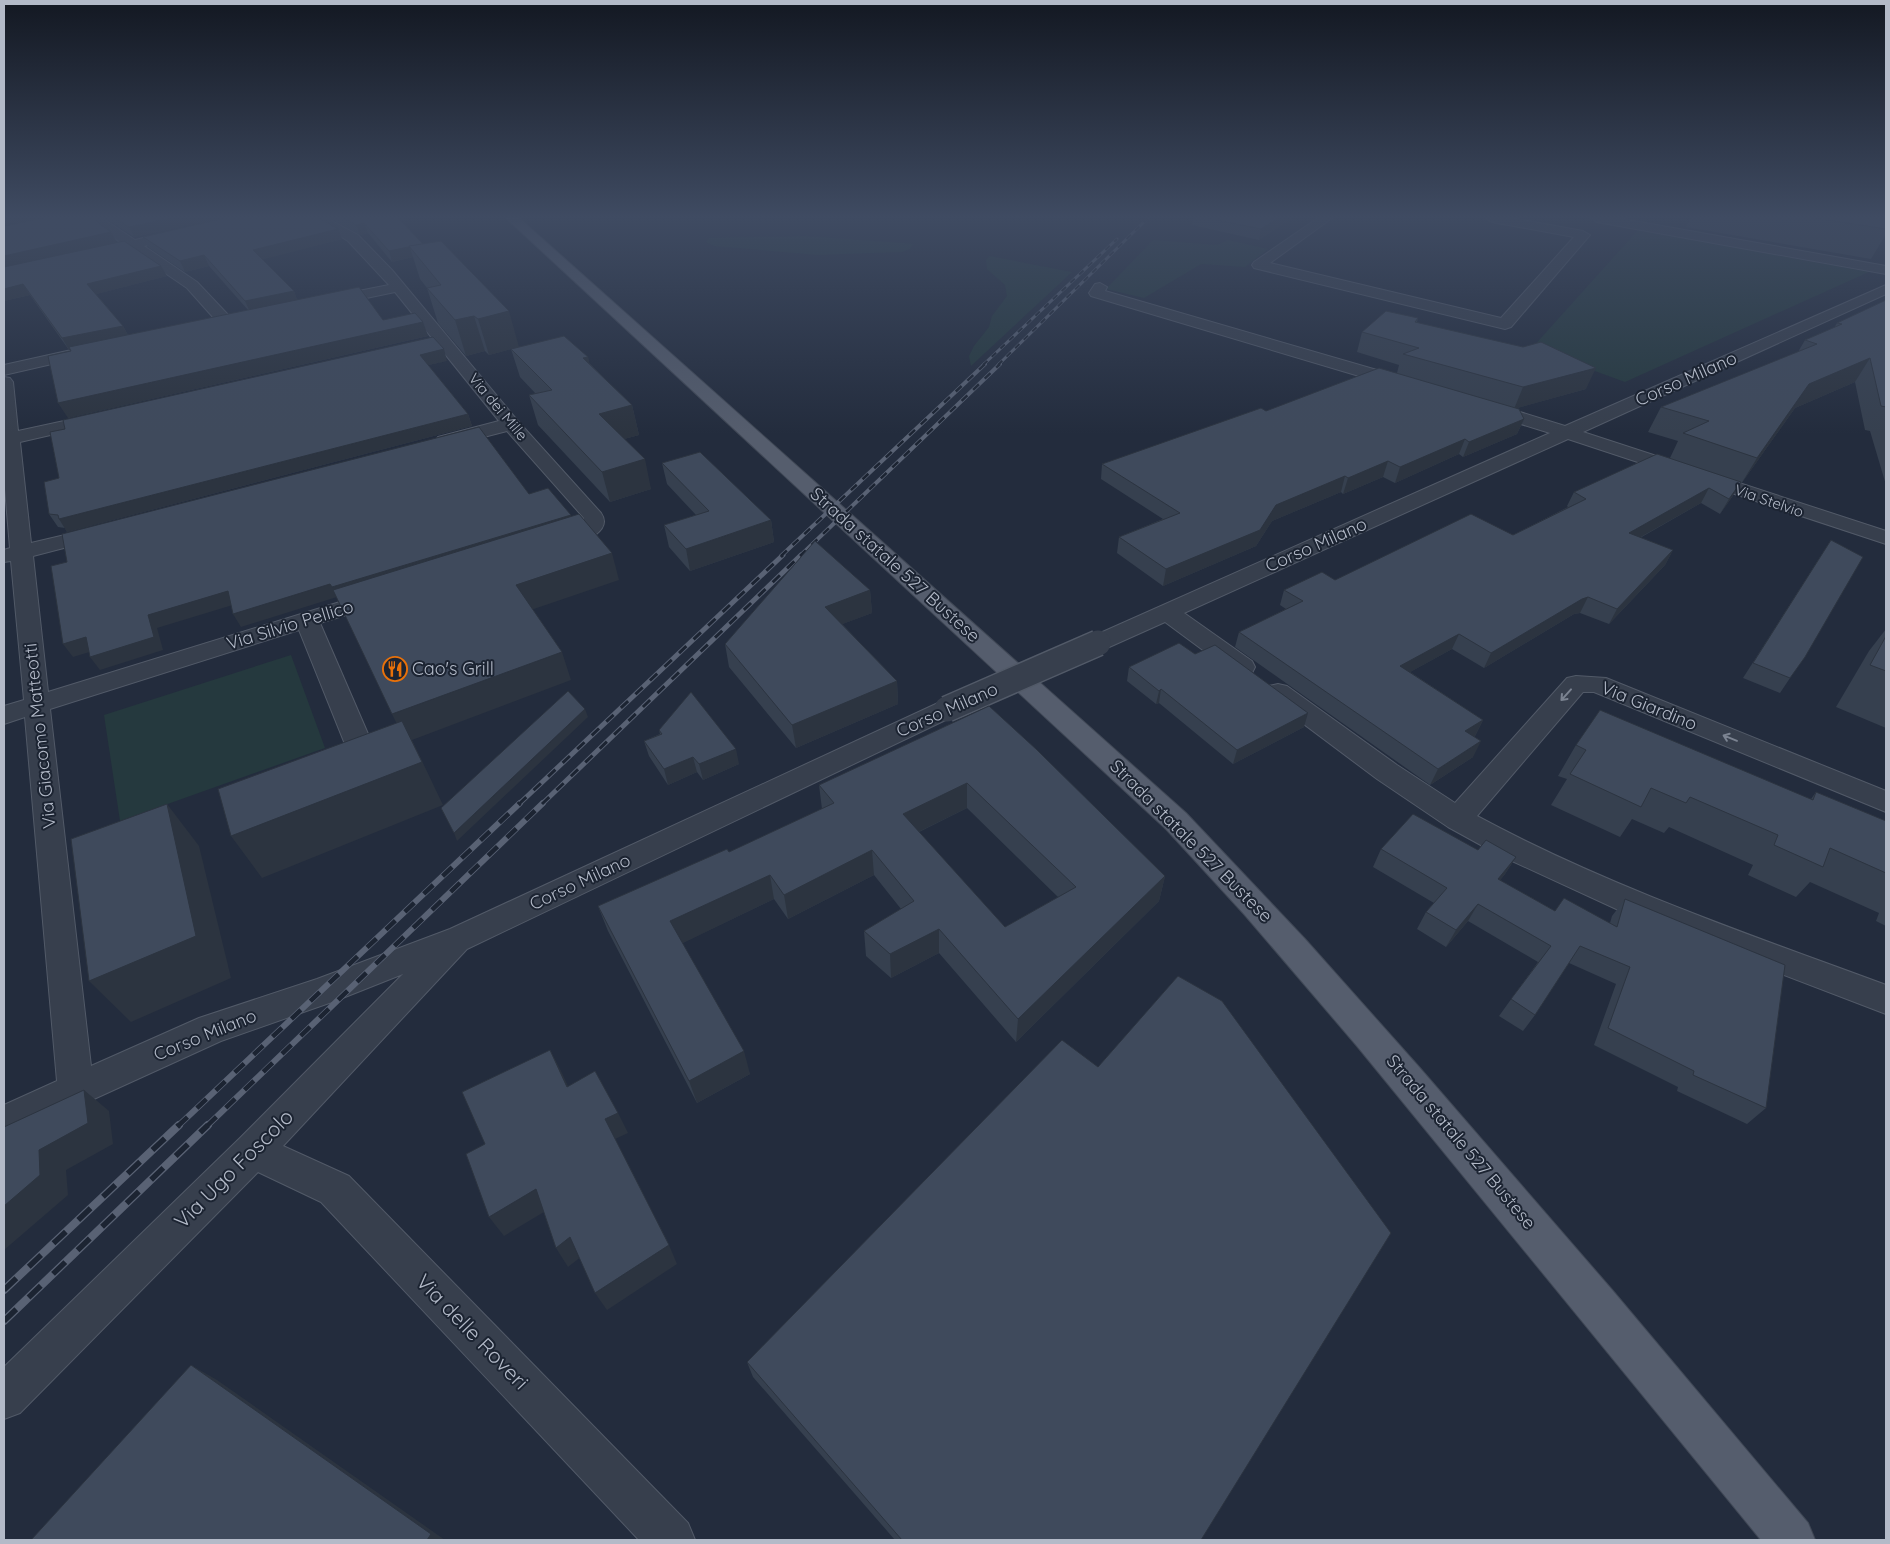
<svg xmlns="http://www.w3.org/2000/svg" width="1890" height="1544" font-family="Quicksand,sans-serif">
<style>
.green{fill:#25393e}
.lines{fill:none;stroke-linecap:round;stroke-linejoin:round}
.minor-casing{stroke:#525a68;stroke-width:2}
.major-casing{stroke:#404856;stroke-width:2}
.minor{fill:#373f4d;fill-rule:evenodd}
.major{fill:#555d6d;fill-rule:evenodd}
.rail-far4-casing{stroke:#596274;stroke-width:3}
.rail-far3-casing{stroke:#596274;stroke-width:4}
.rail-far2-casing{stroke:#596274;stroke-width:5}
.rail-far1-casing{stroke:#596274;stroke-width:6}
.rail-casing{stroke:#596274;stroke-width:8}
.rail-far4{stroke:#1c2432;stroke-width:2;stroke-dasharray:6;stroke-linecap:butt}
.rail-far3{stroke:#1c2432;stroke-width:2.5;stroke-dasharray:8;stroke-linecap:butt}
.rail-far2{stroke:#1c2432;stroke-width:3;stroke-dasharray:10;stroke-linecap:butt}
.rail-far1{stroke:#1c2432;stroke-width:4.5;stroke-dasharray:13;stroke-linecap:butt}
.rail{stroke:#1c2432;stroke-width:5.5;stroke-dasharray:17;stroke-linecap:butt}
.minor-bridge-casing{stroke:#525a68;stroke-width:28;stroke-linecap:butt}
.minor-bridge{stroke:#373f4d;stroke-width:25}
.wall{fill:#36404f;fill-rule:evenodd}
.shaded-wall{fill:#2c3440}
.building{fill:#3f4a5c;stroke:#2c3440;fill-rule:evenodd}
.oneway{stroke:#7b8391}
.labels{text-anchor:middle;stroke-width:4;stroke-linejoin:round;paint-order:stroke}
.far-street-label{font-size:15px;fill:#b3bac8;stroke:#1c2432}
.street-label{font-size:18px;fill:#b3bac8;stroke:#1c2432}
.poi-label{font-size:18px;fill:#b3bac8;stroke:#1c2432;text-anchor:start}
.near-street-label{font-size:21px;fill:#b3bac8;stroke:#1c2432}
</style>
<rect width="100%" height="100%" fill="#232c3d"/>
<g class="green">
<polygon points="1638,230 1869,272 1625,382 1532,348"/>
<polygon points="805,236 903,243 913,244 910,249 902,252 817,255 714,246 706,242 709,238"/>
<polygon points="1153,240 1217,245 1228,240 1268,249 1245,267 1201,264 1144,298 1106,289"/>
<polygon points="989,256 1072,272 971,366 969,356 974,346 989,327 992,316 1007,296 1005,285 987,269 986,260"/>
<polygon points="291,655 325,748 120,821 104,715"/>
</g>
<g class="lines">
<defs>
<g id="minor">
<polygon points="88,218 102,218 135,240 229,218 250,218 249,221 144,246 197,282 232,319 234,322 232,325 220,325 187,288 130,249 95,257 90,256 88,253 90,250 121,243"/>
<path d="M 311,218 L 326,218 L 358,235 L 392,270 L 517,420 L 601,513 C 617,536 564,550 548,547 L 545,542 C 552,532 572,531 583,524 L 584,518 L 507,431 L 445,447 L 438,445 L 436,441 L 438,437 L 499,421 L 395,292 L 328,306 L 323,304 L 320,301 L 323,298 L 389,285 L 348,241 Z"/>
<polygon points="1318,218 1332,218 1270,263 1501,318 1574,237 1492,222 1486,218 1511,218 1583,231 1590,235 1511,327 1505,329 1254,268 1252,265 1254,262"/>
<polygon points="1591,218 1617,218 1886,266 1886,274 1597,222"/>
<polygon points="1100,283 1107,287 1105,291 1408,379 1411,383 1408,387 1396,387 1091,296 1089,293 1095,284"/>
<polygon points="1886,285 1886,294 1583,432 1886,531 1886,544 1568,439 1184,613 1252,661 1255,667 1252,673 1243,675 1234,673 1165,622 1107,648 1098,650 1089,648 1086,643 1089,638 1550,433 1482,412 1479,408 1482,404 1494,404 1565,426"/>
<polygon points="85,347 91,349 93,352 91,355 4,375 4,365"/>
<polygon points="4,377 10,378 13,382 18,431 101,413 107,414 110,418 107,422 20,442 31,543 99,527 106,529 110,533 106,537 33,556 48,692 369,593 377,591 385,593 388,598 385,603 320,623 381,764 377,771 367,774 357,771 353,764 299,630 50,709 91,1066 199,1018 317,979 450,929 938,703 947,700 956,703 960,709 956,715 467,949 283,1146 349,1176 688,1523 695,1540 639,1540 321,1202 258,1172 20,1413 4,1419 4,1367 240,1138 403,974 335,1001 221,1041 4,1140 4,1105 57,1081 25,717 4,724 4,706 24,700 11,561 4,562 4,550 10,548 4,477"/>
<path d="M 1576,676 L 1606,678 L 1886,791 L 1886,812 L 1594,692 L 1583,692 L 1477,816 C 1607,886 1748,934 1886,985 L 1886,1014 L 1638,919 L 1499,855 L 1448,827 L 1377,779 L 1269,698 L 1265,692 L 1269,686 L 1278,684 L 1287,686 L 1397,765 L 1455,803 L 1567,678 Z"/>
</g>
<polygon id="major" points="506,218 519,218 1186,813 1305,939 1419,1067 1613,1291 1808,1523 1815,1540 1761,1540 1357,1046 1244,914 1166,829"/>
</defs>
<use href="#minor" class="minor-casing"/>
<use href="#major" class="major-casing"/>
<use href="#minor" class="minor"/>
<use href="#major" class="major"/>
<defs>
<g id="rail-far4">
<polyline points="983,365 1117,239"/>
<polyline points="998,365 1148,218"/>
</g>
<g id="rail-far3">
<polyline points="781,556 985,364"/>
<polyline points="800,556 1000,364"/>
</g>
<g id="rail-far2">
<polyline points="519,804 783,555"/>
<polyline points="542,804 801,555"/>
</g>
<g id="rail-far1">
<polyline points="178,1126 520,803"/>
<polyline points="207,1126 543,803"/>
</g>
<g id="rail">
<polyline points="4,1290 179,1125"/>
<polyline points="4,1321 208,1125"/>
</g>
</defs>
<use href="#rail-far4" class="rail-far4-casing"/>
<use href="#rail-far3" class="rail-far3-casing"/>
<use href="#rail-far2" class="rail-far2-casing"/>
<use href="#rail-far1" class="rail-far1-casing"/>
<use href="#rail" class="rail-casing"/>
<use href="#rail-far4" class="rail-far4"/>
<use href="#rail-far3" class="rail-far3"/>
<use href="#rail-far2" class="rail-far2"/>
<use href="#rail-far1" class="rail-far1"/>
<use href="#rail" class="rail"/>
<defs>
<polyline id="minor-bridge" points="947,709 1098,643"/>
</defs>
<use href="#minor-bridge" class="minor-bridge-casing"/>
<use href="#minor-bridge" class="minor-bridge"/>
</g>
<g class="wall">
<polygon points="105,218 222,218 134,237"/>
<polygon points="329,218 409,218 400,220 519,347 588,357 589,363 632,405 639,435 624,439 651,489 610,502 538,425 529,395 536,394 520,377 511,349 489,355 485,351 466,356 438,323 427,288 420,279 413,257 392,262 368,233 360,235"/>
<polygon points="1193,218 1292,218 1259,240 1192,225"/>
<polygon points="1691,218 1886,218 1886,234 1871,259 1686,227"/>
<polygon points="4,226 117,242 73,252 161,266 167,276 96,294 123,326 128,335 248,310 209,266 185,272 148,247 143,237 338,229 342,239 262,259 294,291 297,300 383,320 423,322 428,336 68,418 71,351 70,349 69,350 30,295 4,301"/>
<polygon points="1886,300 1886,485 1870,431 1865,430 1855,382 1795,408 1741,484 1740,483 1732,497 1720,514 1701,503 1640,538 1673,550 1665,565 1609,624 1580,613 1574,614 1484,668 1452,649 1410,672 1483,720 1475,736 1474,737 1473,757 1430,785 1235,647 1239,632 1286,609 1280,605 1284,590 1335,580 1513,535 1568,507 1567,506 1574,492 1670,458 1678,441 1648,432 1661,407 1798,352 1805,340 1834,328 1837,323"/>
<polygon points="1418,318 1417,322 1586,389 1517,408 1524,419 1517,434 1463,457 1459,454 1395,483 1383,477 1343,494 1341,492 1272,521 1256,546 1163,586 1117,553 1119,537 1163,519 1101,479 1102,464 1266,411 1397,373 1399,365 1357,352 1362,332"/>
<polygon points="447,361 428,365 468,414 472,426 67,532 65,528 58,527 49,514 59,478 50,432"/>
<polygon points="662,463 771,520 774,542 690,571 669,547 664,525 696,515 667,484"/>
<polygon points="1831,540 1790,678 1780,693 1743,678 1822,554"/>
<polygon points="870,590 872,613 842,624 897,681 898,704 796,748 729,667 725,644"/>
<polygon points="1886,629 1886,728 1836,707 1869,651"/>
<polygon points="1195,654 1304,727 1233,764 1159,703 1156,704 1127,681 1129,667"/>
<path d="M 989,706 L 1165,876 L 1159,901 L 1016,1042 L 939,953 L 891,978 L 866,956 L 864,931 L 901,909 L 874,875 L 788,919 L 774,899 L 682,943 L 750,1074 L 697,1103 L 608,931 L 598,906 L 729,852 L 822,809 L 819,785 ZM 967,808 L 1058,897 L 1005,927 L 919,832 Z"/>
<polygon points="659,730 739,764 703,780 697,772 668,785 649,756 644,741 660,734"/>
<polygon points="1576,745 1811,799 1816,792 1886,821 1886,926 1876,921 1879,913 1810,882 1796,897 1748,875 1753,865 1669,827 1664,833 1632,819 1620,837 1551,805 1567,779 1558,776"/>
<polygon points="1381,849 1478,850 1516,857 1505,874 1500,880 1555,911 1610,923 1612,916 1625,899 1766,1108 1747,1124 1677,1091 1678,1087 1594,1045 1616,984 1569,963 1535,1015 1523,1031 1499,1016 1538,962 1468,921 1446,947 1417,929 1426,912 1434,903 1373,867"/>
<polygon points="1098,1067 1201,1540 895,1540 753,1377 747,1362"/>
</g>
<g class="shaded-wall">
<polygon points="4,218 42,218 4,225"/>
<polygon points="172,218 222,218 134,237 129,227"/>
<polygon points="394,218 409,218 396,221"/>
<polygon points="1278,218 1292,218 1259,240 1261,229"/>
<polygon points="364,223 368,233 360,235 356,225"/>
<polygon points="338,229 342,239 257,261 253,250"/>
<polygon points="111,232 117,242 4,268 4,256"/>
<polygon points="410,247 413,257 392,262 389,251"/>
<polygon points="204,255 209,266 185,272 180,261"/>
<polygon points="161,266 167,276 93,295 87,284"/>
<polygon points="23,284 30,295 4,301 4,289"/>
<polygon points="294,291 298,302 250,312 245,301"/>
<polygon points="509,311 519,347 489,355 478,319"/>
<polygon points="474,316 485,351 466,356 455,320"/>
<polygon points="423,322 428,336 68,418 58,403"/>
<polygon points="123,326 129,337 69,350 62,338"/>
<polygon points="444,349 447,361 424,366 420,355"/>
<polygon points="588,357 594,385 583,358"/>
<polygon points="1870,358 1855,382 1795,408 1741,484 1757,458 1809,384"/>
<polygon points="1596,368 1586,389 1514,409 1523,387"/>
<polygon points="632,405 639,435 606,444 599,414"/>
<polygon points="468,414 472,426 67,532 59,519"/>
<polygon points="1524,419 1517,434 1463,457 1469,442"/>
<polygon points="1465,439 1459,454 1395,483 1400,467"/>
<polygon points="645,459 651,489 610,502 602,472"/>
<polygon points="1388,461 1383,477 1343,494 1348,478"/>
<polygon points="1345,476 1341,492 1272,521 1256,546 1163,586 1166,569 1276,505"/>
<polygon points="1741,482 1732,497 1720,514 1729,499"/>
<polygon points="1709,488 1701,503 1621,548 1629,533"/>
<polygon points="571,515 575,528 337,597 241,627 233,614 330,584"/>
<polygon points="771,520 774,542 690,571 686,549"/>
<polygon points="1673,550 1665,565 1609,624 1617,609"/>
<polygon points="612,553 619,580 525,612 516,585"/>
<polygon points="870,590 872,613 827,630 825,607"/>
<polygon points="228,591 236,604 157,628 163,650 100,670 90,657 148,615"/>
<polygon points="1588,597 1580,613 1574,614 1484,668 1491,653 1582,599"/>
<polygon points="1459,634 1452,649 1394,681 1400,666"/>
<polygon points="86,637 96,650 73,657 63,644"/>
<polygon points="562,652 571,680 412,740 443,805 262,878 231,836 406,742 392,714"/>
<polygon points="897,681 898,704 796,748 792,725"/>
<polygon points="1161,689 1159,703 1156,704 1159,691"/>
<polygon points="585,709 588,717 457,841 454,833"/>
<polygon points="1308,713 1304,727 1233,764 1237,750"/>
<polygon points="1483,720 1475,736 1457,746 1465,731"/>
<polygon points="1481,741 1473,757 1430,785 1438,769"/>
<polygon points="736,749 739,764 703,780 699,764"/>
<polygon points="693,757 697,772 668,785 664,769"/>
<polygon points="967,783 967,808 904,839 903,814"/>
<polygon points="167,804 199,846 231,978 131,1022 89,981"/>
<polygon points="872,850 874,875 788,919 784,895"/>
<polygon points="1516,857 1505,874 1487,896 1498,879"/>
<polygon points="770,875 774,899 677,946 670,921"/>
<polygon points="1165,876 1159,901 1016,1042 1018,1019"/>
<polygon points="1478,904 1468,921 1446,947 1456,930"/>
<polygon points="939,929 939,953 891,978 890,954"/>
<polygon points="550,1050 561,1071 578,1108 567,1087"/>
<polygon points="744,1051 750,1074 697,1103 689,1081"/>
<polygon points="84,1090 109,1111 113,1144 66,1170 68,1195 4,1250 4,1206 39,1150"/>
<polygon points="618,1113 628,1133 615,1139 605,1119"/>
<polygon points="536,1189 549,1209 504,1236 489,1217"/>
<polygon points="570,1237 582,1256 568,1267 556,1248"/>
<polygon points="669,1245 677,1264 607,1310 595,1293"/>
<polygon points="191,1365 217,1380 445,1540 427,1540"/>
</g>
<g class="building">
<polygon points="44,218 92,218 111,232 4,256 4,226"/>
<polygon points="115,218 172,218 129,227"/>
<polygon points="225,218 319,218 338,229 253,250 294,291 245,301 204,255 180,261 143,237"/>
<polygon points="344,218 398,218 423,244 389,251 364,223 356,225"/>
<polygon points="1207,218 1278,218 1261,229"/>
<polygon points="1815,218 1886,218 1886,229"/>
<polygon points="124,241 161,266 87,284 123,326 62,338 23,284 4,289 4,267"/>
<polygon points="441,241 509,311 478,319 474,316 455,320 427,288 441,285 409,246"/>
<polygon points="359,287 383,320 415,313 423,322 58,403 48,356 71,351 69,347"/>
<polygon points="1886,300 1886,407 1881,406 1870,358 1809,384 1757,458 1683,433 1709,421 1661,407 1817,344 1805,340 1842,324 1837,323"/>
<polygon points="1386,311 1418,318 1415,322 1523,347 1541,342 1596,368 1523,387 1403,354 1419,348 1362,332"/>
<polygon points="564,336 588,357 583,358 632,405 599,414 645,459 602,472 529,395 552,390 511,349"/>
<polygon points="433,337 444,349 420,355 468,414 59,519 58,515 49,514 44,482 59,478 50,432 65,429 63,420"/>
<polygon points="1379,368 1519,409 1524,419 1469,442 1465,439 1400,467 1388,461 1348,478 1345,476 1276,505 1260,530 1166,569 1119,537 1180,513 1102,464 1261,408 1266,411"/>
<polygon points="479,427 529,494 548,488 571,515 332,587 330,584 233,614 228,591 148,615 154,637 90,657 86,637 63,644 51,566 67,562 62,534"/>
<polygon points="700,452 771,520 686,549 664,525 709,511 662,463"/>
<polygon points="1657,454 1741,482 1729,499 1709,488 1629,533 1673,550 1617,609 1588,597 1582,599 1491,653 1459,634 1400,666 1483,720 1465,731 1481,741 1438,769 1239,632 1303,601 1284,590 1322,572 1335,580 1471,514 1513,535 1586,499 1574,492"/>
<polygon points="579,514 612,553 516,585 562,652 392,714 333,590"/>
<polygon points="1831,540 1863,557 1805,657 1790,678 1753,663"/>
<polygon points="815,541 870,590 825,607 897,681 792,725 725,644"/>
<polygon points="1886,636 1886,671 1870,665"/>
<polygon points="1179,643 1195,654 1215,645 1308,713 1237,750 1161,689 1159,691 1129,667"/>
<polygon points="568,691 585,709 454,833 441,808"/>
<polygon points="691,692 736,749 699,764 693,757 664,769 644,741 662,734 659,730"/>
<path d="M 989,706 L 1036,749 L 1165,876 L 1018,1019 L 939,929 L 890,954 L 864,931 L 914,901 L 872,850 L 784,895 L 770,875 L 670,921 L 744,1051 L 689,1081 L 598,906 L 727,849 L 729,852 L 834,803 L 819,785 ZM 967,783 L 1076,887 L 1005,927 L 903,814 Z"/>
<polygon points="1600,710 1813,800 1816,792 1886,821 1886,873 1830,848 1823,867 1774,845 1778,835 1690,797 1686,803 1651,788 1641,807 1570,774 1586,750 1576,745"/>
<polygon points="402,721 422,762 231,836 218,789"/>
<polygon points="167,804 196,936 89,981 71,839"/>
<polygon points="1413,814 1478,850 1486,840 1516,857 1498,879 1555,911 1564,898 1617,927 1625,899 1785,965 1766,1108 1693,1075 1694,1071 1608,1028 1630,967 1580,946 1535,1015 1511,999 1551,946 1478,904 1456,930 1426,912 1447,888 1381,849"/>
<polygon points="1178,976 1222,1001 1391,1233 1201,1540 902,1540 747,1362 1062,1040 1098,1067"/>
<polygon points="550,1050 567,1087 595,1071 618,1113 605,1119 669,1245 595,1293 570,1237 556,1248 536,1189 489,1217 466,1154 485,1144 462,1092"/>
<polygon points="84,1090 88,1123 39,1150 40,1175 4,1206 4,1127"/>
<polygon points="191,1365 431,1534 427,1540 31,1540"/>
</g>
<defs><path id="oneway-shaft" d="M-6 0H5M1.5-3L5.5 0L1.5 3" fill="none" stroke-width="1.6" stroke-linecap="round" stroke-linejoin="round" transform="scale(1.25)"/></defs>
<g class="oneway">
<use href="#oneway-shaft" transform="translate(1566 695) rotate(132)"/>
<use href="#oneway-shaft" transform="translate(1730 738) rotate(-158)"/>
</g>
<linearGradient id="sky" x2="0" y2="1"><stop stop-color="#131822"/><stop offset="0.5" stop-color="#3f4b62"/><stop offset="1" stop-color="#3f4b62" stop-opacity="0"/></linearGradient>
<rect width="1890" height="434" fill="url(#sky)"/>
<defs>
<symbol id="restaurant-ring" viewBox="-11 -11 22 22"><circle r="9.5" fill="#1c2432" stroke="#e8710a" stroke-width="1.5"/><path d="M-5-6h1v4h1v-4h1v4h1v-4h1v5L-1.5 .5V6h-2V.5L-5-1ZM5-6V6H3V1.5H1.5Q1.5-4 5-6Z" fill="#e8710a"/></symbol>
</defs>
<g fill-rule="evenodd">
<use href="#restaurant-ring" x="381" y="655" width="28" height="28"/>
</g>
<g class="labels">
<g class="far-street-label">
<text transform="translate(498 407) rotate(50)" y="5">Via dei Mille</text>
<text transform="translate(1769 501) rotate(19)" y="5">Via Stelvio</text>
</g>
<g class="street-label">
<text transform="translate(1686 379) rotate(-24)" y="6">Corso Milano</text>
<text transform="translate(1316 545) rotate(-24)" y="6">Corso Milano</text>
<text transform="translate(895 565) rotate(42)" y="6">Strada statale 527 Bustese</text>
<text transform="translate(290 625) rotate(-17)" y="6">Via Silvio Pellico</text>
<text transform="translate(1649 706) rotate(22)" y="6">Via Giardino</text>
<text transform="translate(947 710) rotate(-24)" y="6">Corso Milano</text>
<text transform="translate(40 736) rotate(-96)" y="6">Via Giacomo Matteotti</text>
<text transform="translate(1191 841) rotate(45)" y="6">Strada statale 527 Bustese</text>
<text transform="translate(580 882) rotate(-25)" y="6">Corso Milano</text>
<text transform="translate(205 1035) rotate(-22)" y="6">Corso Milano</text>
<text transform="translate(1461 1142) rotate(50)" y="6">Strada statale 527 Bustese</text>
</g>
<g class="poi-label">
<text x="412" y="675">Cao's Grill</text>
</g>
<g class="near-street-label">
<text transform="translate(234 1169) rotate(-45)" y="7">Via Ugo Foscolo</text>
<text transform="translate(472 1332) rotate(46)" y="7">Via delle Roveri</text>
</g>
</g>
<rect width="1890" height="1544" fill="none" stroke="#b3bac8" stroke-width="10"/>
</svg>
